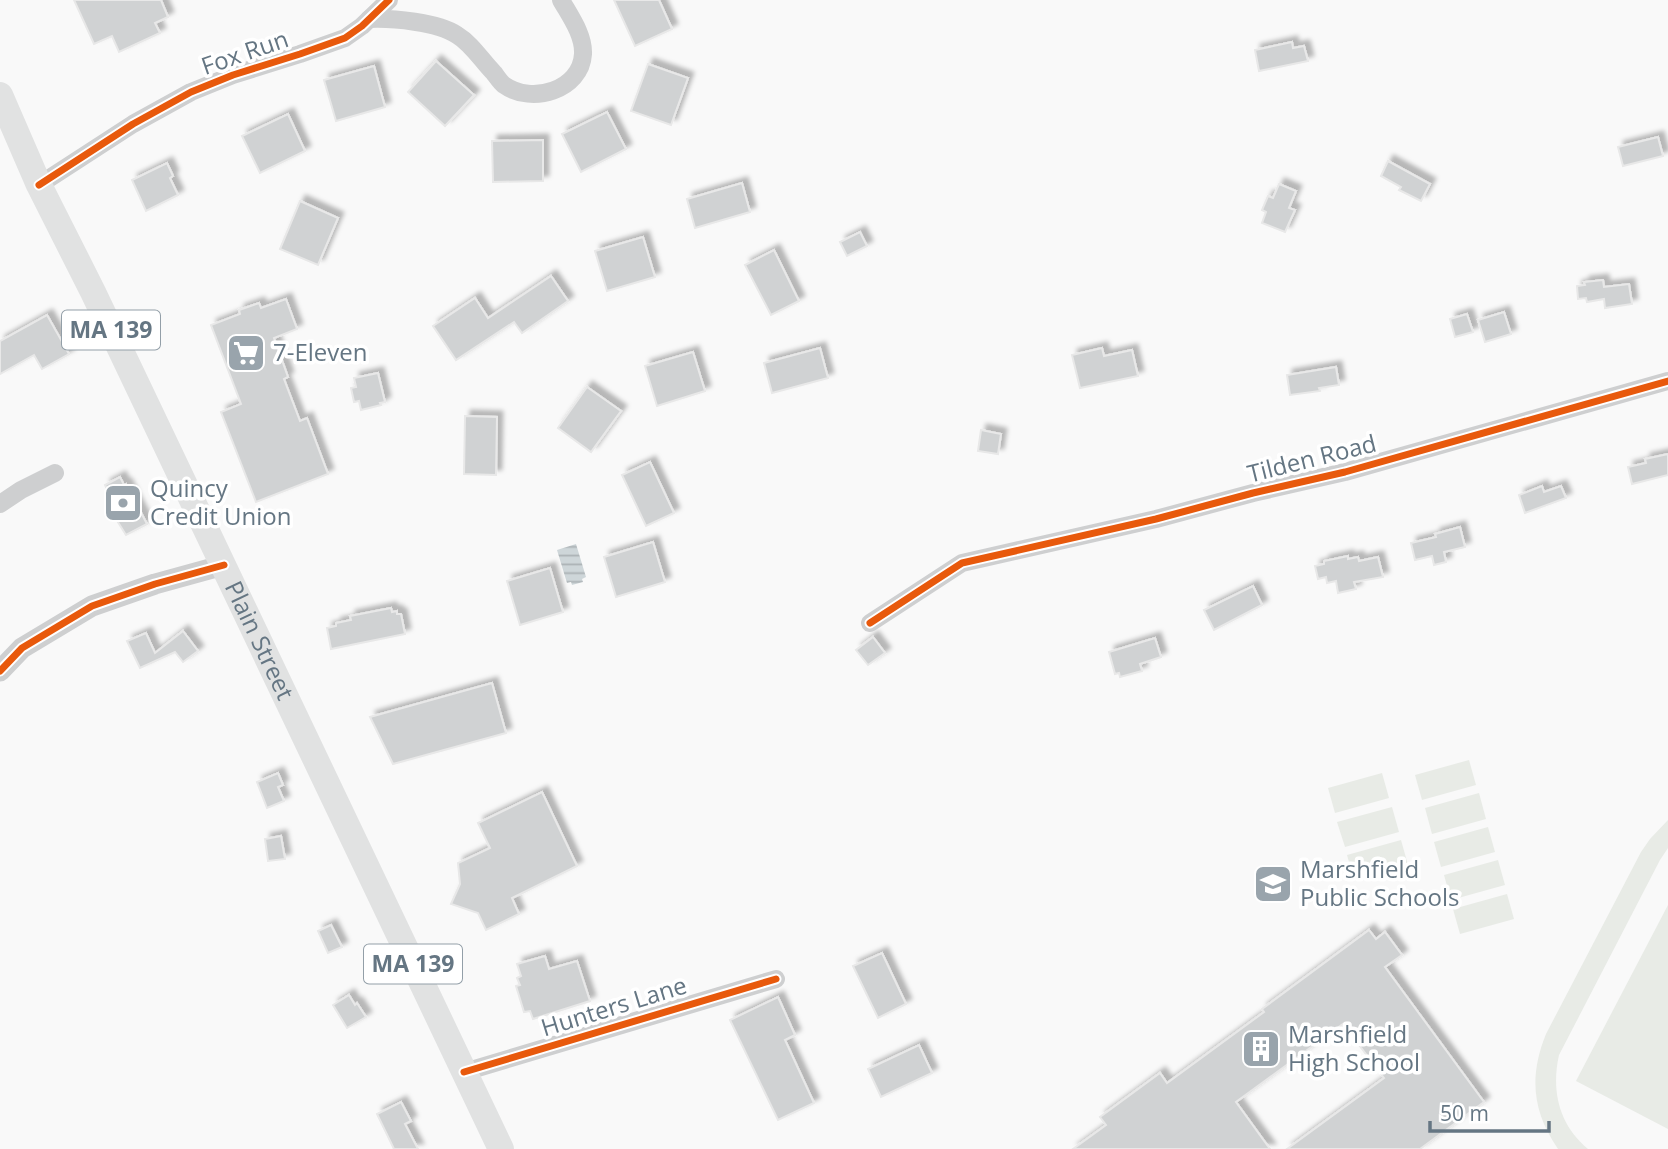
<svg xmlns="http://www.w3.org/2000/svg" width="1668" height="1149" font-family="'Open Sans',sans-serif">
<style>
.green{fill:#e8ebe6}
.water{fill:url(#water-rules)}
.building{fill:#d0d2d3;stroke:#e8e8e8;stroke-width:2;filter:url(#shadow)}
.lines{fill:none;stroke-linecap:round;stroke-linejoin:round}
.minor{stroke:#cecfd0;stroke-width:18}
.tertiary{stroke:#cecfd0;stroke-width:21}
.primary{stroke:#e1e2e2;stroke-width:26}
.cycleway-casing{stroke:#fff;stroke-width:11}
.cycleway{stroke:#e8590c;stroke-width:7}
.labels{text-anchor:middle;stroke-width:7;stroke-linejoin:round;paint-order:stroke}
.shield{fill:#fff;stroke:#939fa8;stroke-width:2}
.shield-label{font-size:23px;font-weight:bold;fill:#657683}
.street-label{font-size:24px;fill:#657683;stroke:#fff}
.poi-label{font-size:24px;fill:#657683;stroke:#fff;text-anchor:start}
</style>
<defs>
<pattern id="water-rules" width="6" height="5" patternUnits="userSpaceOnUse" patternTransform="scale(1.75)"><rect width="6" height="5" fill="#ced6d9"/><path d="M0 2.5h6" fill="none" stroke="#abb2b5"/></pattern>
<filter id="shadow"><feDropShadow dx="5.5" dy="-5.5" stdDeviation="2" flood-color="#0004"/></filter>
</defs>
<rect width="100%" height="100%" fill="#f9f9f9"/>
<g class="green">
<polygon points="1469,760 1476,785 1422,800 1415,775"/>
<polygon points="1382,773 1389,798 1335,813 1328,788"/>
<polygon points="1479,793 1486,819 1432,834 1425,808"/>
<polygon points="1392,807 1399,832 1345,847 1337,822"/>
<path d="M 1668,820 L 1668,848 L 1660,860 L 1559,1055 C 1551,1091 1559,1125 1588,1149 L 1558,1149 C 1532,1111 1529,1076 1546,1034 L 1641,852 L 1650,839 Z"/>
<polygon points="1488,827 1495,852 1441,867 1434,842"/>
<polygon points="1401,840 1408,865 1354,880 1347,855"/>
<polygon points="1498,860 1505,885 1451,900 1444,875"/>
<polygon points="1507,894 1514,919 1460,934 1453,909"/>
<polygon points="1668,905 1668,1129 1576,1081"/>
</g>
<polygon class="water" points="576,544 586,577 582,579 583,582 572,585 571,582 567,583 557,550"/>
<g class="building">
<polygon points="74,0 161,0 168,17 155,23 160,33 119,52 112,36 94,44"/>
<polygon points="614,0 659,0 672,29 635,46"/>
<polygon points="1292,42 1293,48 1304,46 1308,61 1259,71 1255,50"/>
<polygon points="436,61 474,95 445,126 408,92"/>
<polygon points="648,64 688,78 671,125 631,111"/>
<polygon points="374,66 385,107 336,121 324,80"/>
<polygon points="607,112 626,149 581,172 562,134"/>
<polygon points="288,114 305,151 260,173 242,136"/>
<polygon points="1658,137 1663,156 1623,166 1618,147"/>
<polygon points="543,140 543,181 493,182 492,141"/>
<polygon points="1388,161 1430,184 1421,201 1399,190 1401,187 1381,176"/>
<polygon points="167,163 173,176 170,178 178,195 146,211 132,180"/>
<polygon points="742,183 750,212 695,228 687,199"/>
<polygon points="1279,184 1296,191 1289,208 1295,210 1285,232 1262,223 1266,212 1262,210 1268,196 1273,198"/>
<polygon points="300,201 338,218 318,265 280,249"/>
<polygon points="860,232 867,246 847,256 840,242"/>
<polygon points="643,237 655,277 607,291 595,251"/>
<polygon points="774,250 799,301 771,315 745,265"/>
<polygon points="551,276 568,301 522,333 514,322 456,360 433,326 475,298 488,318"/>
<polygon points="1603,280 1604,287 1629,284 1632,304 1605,308 1604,299 1587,302 1586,298 1578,299 1577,286 1585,285 1584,282"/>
<polygon points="286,299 297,329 274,338 288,377 284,379 300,421 307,418 328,474 256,502 221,412 241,404 211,325 240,314 239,310 259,303 261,308"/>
<polygon points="1504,312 1511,334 1485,342 1478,320"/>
<polygon points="1467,314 1473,332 1455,337 1450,319"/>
<polygon points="47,315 69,354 42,369 34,355 0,374 0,341"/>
<polygon points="820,348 828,378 772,393 764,363"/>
<polygon points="1102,348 1104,356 1132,350 1138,376 1080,388 1072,355"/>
<polygon points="693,352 705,391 657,406 645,366"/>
<polygon points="1336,367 1339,385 1319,388 1320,391 1290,395 1287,375"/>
<polygon points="378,373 385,402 380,403 381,405 361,410 359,401 354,402 351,388 356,387 354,378"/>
<polygon points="587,387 621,411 591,452 558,428"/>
<polygon points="465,416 497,417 496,475 464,474"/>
<polygon points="981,430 1001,434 998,454 978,451"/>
<polygon points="1668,454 1668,475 1632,484 1628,467 1646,463 1645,459"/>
<polygon points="650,462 674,513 646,526 622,475"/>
<polygon points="120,477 124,485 126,484 147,524 126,535 111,511 114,510 106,496 109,494 105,485"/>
<polygon points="1542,486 1544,492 1561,486 1566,498 1525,513 1519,495"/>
<polygon points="1460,527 1465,547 1444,552 1446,562 1434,565 1432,556 1415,560 1411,543 1436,537 1435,534"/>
<polygon points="653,542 665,582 616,597 604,557"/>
<polygon points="1348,556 1348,559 1358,557 1359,561 1378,557 1383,577 1354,582 1356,589 1338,593 1336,581 1327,583 1326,577 1318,579 1315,566 1324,564 1324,561"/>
<polygon points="550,568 563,612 520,625 507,581"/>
<polygon points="1253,586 1262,605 1214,630 1204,610"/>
<polygon points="391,608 392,612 397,611 397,614 401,614 405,634 331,649 327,628 336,626 336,623 351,620 350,616"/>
<polygon points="183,631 198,651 183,662 175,652 140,668 127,641 146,633 155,653"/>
<polygon points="873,637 885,653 868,665 856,650"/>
<polygon points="1155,638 1161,657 1140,664 1142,671 1120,677 1119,673 1115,674 1109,652"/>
<polygon points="492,683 506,733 393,764 370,717"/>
<polygon points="278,773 283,785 278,787 284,801 267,808 257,782"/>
<polygon points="542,792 577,866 512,898 519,914 486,930 478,913 451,904 460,884 458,863 490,848 478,823"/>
<polygon points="281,836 285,859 268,861 265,839"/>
<polygon points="331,925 342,947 328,953 318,931"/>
<polygon points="1369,930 1376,939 1385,932 1402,955 1385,967 1484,1102 1420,1149 1287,1149 1384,1078 1343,1024 1236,1102 1270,1149 1073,1149 1106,1125 1100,1117 1160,1073 1167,1083 1264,1012 1262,1009"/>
<polygon points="882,953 906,1004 878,1018 853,966"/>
<polygon points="545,956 549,969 577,961 590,1001 533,1019 530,1011 524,1012 516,986 520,985 517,978 521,976 517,964"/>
<polygon points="349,995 355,1005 357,1003 366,1017 347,1028 333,1005"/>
<polygon points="778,997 795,1035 785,1040 814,1103 778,1120 730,1020"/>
<polygon points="919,1045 932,1073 881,1097 868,1069"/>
<polygon points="401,1102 411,1121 405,1124 418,1149 394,1149 377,1114"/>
</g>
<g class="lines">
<g class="minor">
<path d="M 369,19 C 392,18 438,22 457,35 C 472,44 482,61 494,73 C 497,77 501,83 504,85 C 532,105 581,90 583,54 C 584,35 570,16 561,0"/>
<polyline points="39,185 133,124 191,92 233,75 300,54 345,38 362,26 389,0"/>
<polyline points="0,504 21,490 55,473"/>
<polyline points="870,623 962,563 1156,519 1253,493 1345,472 1668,381"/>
<polyline points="464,1072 776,979"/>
</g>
<polyline class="tertiary" points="0,671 22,648 92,606 155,584 224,565"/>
<path class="primary" id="s1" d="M 0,95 L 39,185 L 93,292 L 501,1149"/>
<defs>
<g id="cycleway">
<polyline points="39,185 133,124 191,92 233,75 300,54 345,38 362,26 389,0"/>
<polyline points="870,623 962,563 1156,519 1253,493 1345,472 1668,381"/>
<polyline points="0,671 22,648 92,606 155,584 224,565"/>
<polyline points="464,1072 776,979"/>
</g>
</defs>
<use href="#cycleway" class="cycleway-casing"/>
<use href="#cycleway" class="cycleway"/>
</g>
<defs>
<symbol id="supermarket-square" viewBox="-11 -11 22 22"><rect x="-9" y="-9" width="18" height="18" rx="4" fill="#99a4ac" stroke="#fff"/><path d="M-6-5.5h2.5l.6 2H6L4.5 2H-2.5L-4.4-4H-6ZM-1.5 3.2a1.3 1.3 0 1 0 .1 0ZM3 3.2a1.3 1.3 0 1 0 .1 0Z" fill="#fff"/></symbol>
<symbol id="bank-square" viewBox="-11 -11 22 22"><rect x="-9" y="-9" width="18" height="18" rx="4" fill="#99a4ac" stroke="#fff"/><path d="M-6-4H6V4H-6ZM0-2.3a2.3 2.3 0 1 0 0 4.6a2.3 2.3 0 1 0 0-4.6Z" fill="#fff"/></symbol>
<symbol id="school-square" viewBox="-11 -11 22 22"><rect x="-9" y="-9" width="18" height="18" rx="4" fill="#99a4ac" stroke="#fff"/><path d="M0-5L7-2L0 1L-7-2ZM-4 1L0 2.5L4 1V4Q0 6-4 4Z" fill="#fff"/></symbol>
<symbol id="building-square" viewBox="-11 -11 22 22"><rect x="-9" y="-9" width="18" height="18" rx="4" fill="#99a4ac" stroke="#fff"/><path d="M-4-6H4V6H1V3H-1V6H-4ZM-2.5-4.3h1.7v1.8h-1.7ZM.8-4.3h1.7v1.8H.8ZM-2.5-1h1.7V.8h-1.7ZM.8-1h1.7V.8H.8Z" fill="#fff"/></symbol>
</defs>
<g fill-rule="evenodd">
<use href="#supermarket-square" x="224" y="331" width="44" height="44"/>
<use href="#bank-square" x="101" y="481" width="44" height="44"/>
<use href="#school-square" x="1251" y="862" width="44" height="44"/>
<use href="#building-square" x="1239" y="1027" width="44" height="44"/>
</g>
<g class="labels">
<g class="shield">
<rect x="62" y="310.5" width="98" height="39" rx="5"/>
<rect x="364" y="944.5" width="98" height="39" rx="5"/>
</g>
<g class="shield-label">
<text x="111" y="338">MA 139</text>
<text x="413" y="972">MA 139</text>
</g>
<g class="street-label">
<text transform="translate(245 53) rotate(-19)" y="8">Fox Run</text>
<text transform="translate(1312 459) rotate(-14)" y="8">Tilden Road</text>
<text dy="8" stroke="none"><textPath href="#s1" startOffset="604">Plain Street</textPath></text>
<text transform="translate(614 1007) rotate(-17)" y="8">Hunters Lane</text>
</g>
<g class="poi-label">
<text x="273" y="361">7-Eleven</text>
<text x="150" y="497">Quincy<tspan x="150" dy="28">Credit Union</tspan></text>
<text x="1300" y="878">Marshfield<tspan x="1300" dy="28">Public Schools</tspan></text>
<text x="1288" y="1043">Marshfield<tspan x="1288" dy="28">High School</tspan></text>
</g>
</g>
<path d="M1430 1121v10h119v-10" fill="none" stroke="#657683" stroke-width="3.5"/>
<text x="1440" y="1121" font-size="21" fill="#657683" stroke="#ffffff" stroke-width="5" paint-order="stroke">50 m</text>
</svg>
